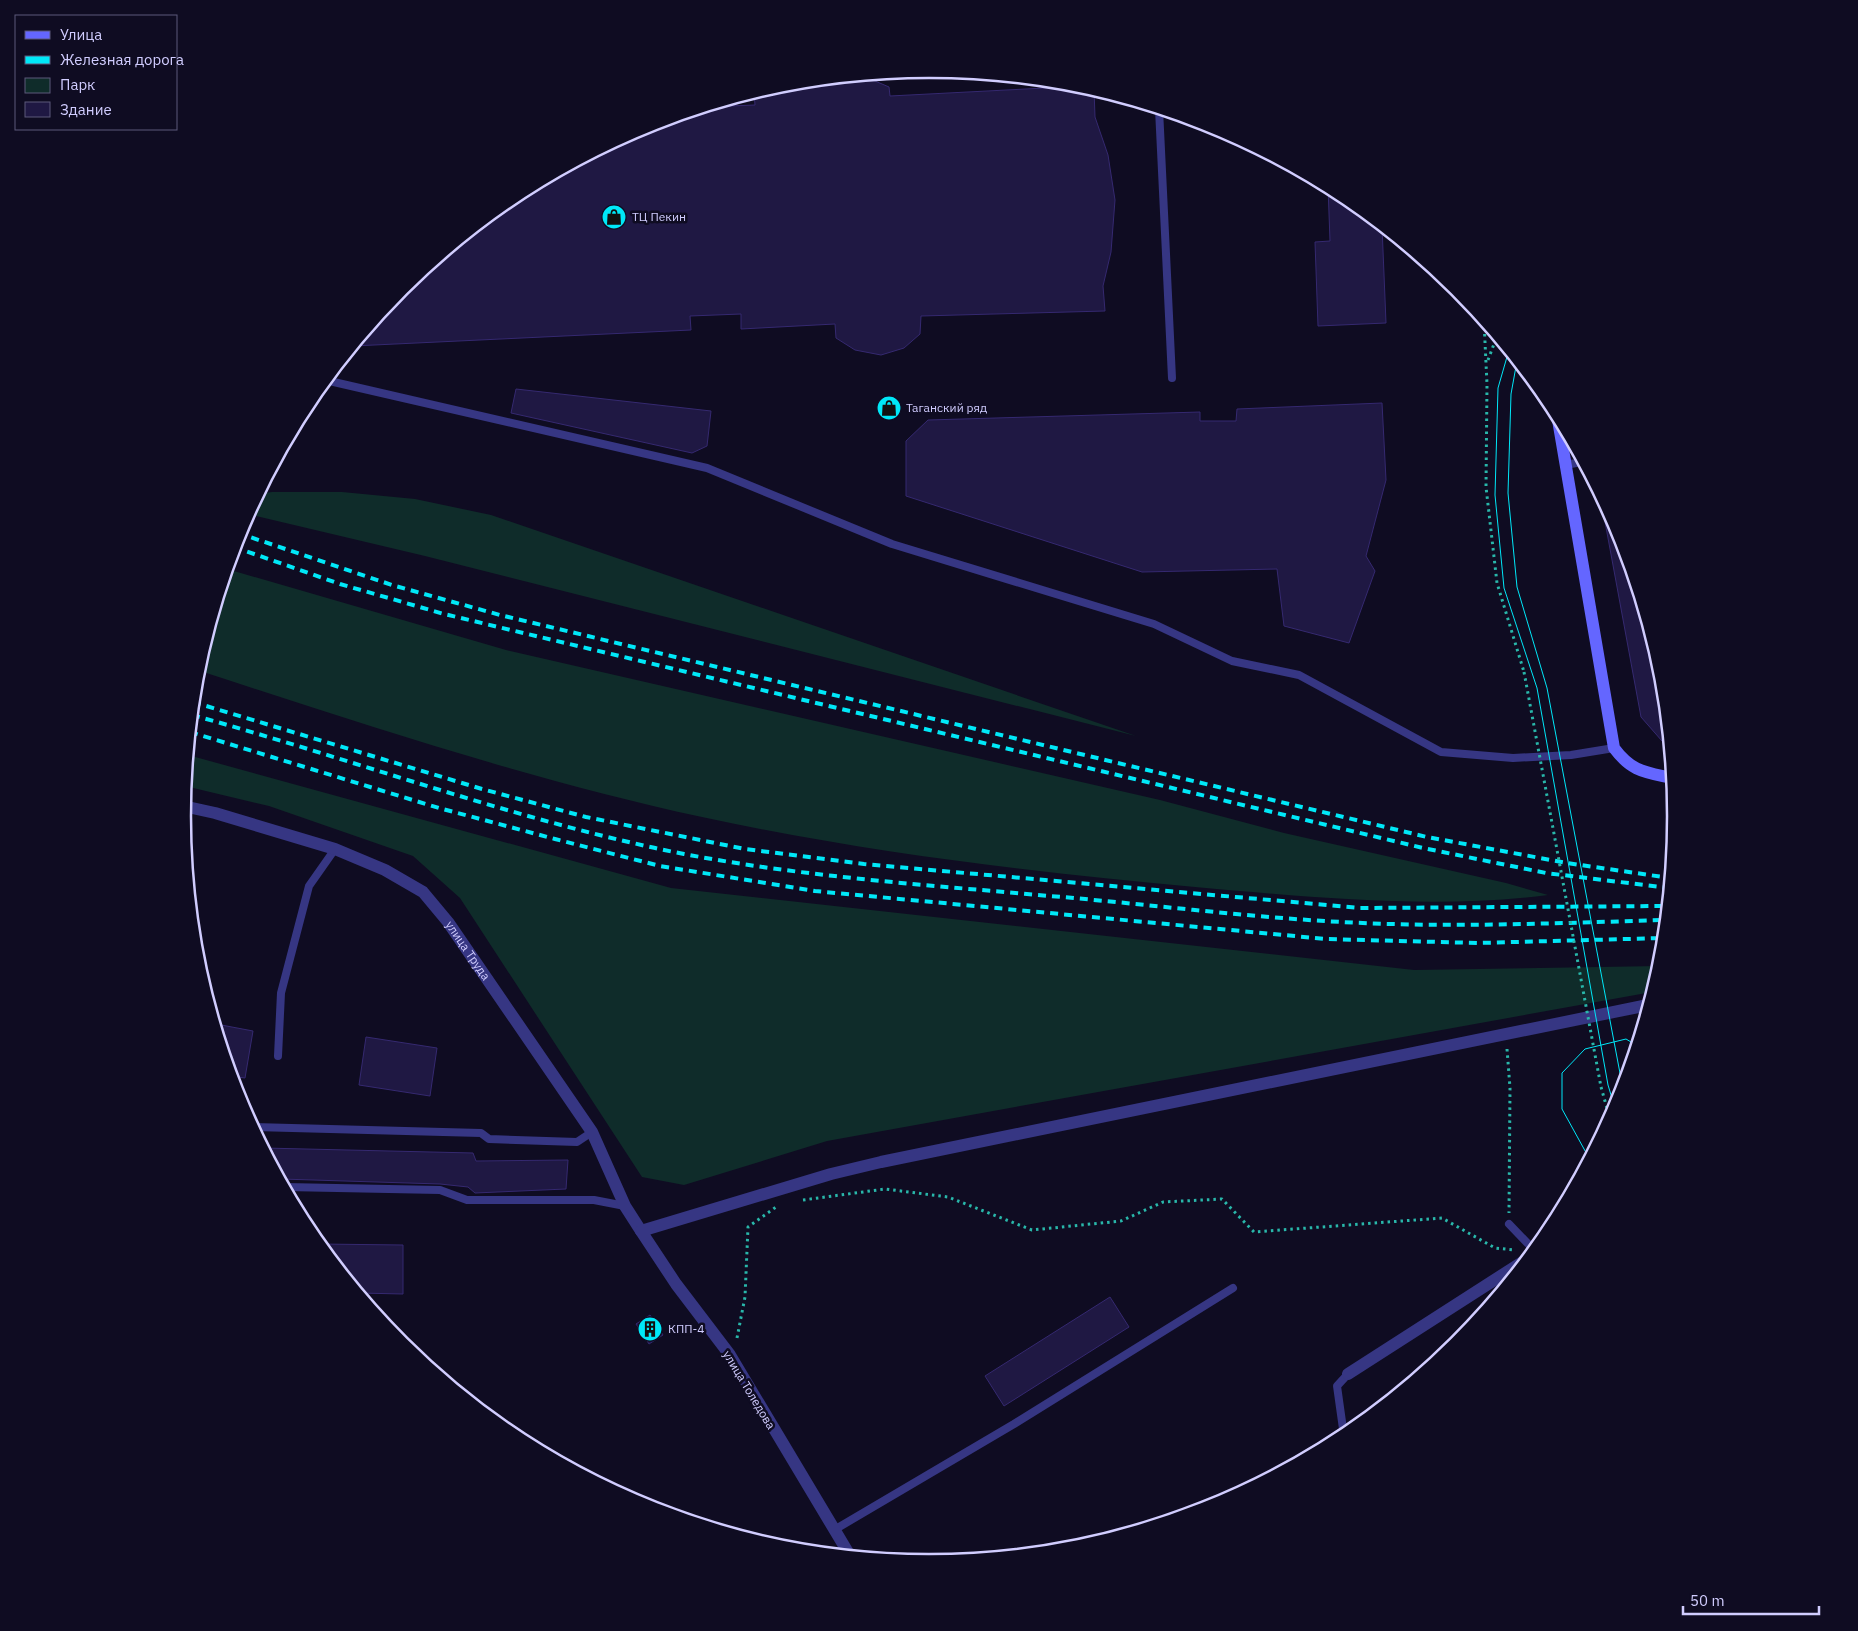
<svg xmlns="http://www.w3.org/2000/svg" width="1858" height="1631" font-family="'IBM Plex Sans',sans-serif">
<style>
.green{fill:#0f2c2a}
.building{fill:#1f1843;stroke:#352970}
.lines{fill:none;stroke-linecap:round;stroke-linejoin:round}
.path{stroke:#29b7aa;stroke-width:3;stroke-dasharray:2.5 4;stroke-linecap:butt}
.service{stroke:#363683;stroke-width:8}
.minor{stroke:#363683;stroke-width:12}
.tertiary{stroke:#363683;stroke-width:12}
.secondary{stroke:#6466ff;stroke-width:12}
.tram{stroke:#00e8f8;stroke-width:1}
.rail{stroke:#00e8f8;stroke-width:4;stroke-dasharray:8 6;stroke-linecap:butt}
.path-bridge{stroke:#29b7aa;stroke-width:3;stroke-dasharray:2.5 4;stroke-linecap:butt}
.labels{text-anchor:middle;stroke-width:5;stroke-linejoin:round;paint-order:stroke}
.poi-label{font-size:12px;fill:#d1cdff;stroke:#0f0c22;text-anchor:start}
.street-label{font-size:12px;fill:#d1cdff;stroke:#0f0c22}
.rim{fill:none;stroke:#d1cdff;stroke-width:2.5}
</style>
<rect width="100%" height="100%" fill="#0f0c22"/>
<g class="green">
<polygon points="272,492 342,492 415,499 491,515 1136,736 425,556 248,514 258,494"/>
<path d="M 227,569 L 506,650 L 1160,800 L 1284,833 L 1506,883 L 1548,895 C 1434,910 1309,897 1195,887 C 1030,872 864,852 702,817 C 530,780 364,724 197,670 Z"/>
<polygon points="188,755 671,888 1414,970 1660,966 1652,992 827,1141 684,1185 642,1177 460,898 413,856 269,806 185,786"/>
</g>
<g class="building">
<polygon points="861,75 889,87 890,96 1084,86 1094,89 1095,117 1108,155 1115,200 1111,252 1103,286 1105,311 921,316 920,334 904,348 881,355 855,350 836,338 835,324 741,329 741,314 690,316 691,330 353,346 401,287 514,194 644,125 704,107 755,105 754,92 784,83"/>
<polygon points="1328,186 1344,195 1382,226 1386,323 1318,326 1315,242 1330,241"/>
<polygon points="516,389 711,411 707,446 692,453 511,413"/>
<polygon points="1382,403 1386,480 1366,556 1375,571 1349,643 1284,626 1277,569 1142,572 906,496 906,441 928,420 1200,412 1200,421 1236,421 1237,409"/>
<polygon points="1608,510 1619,530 1661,670 1669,749 1641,717 1603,511"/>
<polygon points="216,1024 253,1031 245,1078 231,1076"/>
<polygon points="366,1037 437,1048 430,1096 359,1085"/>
<polygon points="264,1148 473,1153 476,1161 568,1160 566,1189 475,1193 468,1187 440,1184 281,1179"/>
<polygon points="319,1244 403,1245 403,1294 359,1293"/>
<polygon points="1110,1297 1129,1327 1004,1406 985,1376"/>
<polygon points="650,1315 663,1335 649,1344 636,1324"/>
</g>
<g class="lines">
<g class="path">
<polyline points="1484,321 1487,384 1486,487 1497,583 1524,672"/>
<polyline points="1488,360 1497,336"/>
<polyline points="1507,1049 1510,1088 1509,1213"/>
<polyline points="1601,1087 1610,1119"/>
<polyline points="803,1200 885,1189 948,1197 1032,1230 1121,1221 1163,1202 1222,1199 1254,1232 1442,1218 1495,1248 1514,1250"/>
<polyline points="737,1338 745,1297 748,1227 776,1207"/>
</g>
<g class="service">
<polyline points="1159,109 1172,378"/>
<polyline points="325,380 707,468 892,544 1154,624 1232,661 1299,675 1441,752 1513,758 1571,755 1614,748"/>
<polyline points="1565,465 1582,462"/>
<polyline points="278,1056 281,993 309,886 335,849"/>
<polyline points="253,1127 481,1133 489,1139 577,1142 592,1132"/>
<polyline points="285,1187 440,1190 467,1200 594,1200 625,1206"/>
<polyline points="1509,1224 1534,1250"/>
<polyline points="1344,1436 1337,1386 1348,1374"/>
<polyline points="834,1530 1014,1424 1233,1288"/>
</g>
<g class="minor">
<path id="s1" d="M 183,806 L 215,813 L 335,849 L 385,870 L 423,892 L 448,922 L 592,1132 L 625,1206 L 641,1231"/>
<polyline points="1348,1374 1524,1261"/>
</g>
<polyline class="tertiary" points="849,1554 730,1355 676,1284 641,1231 831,1174 881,1162 1648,1005"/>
<path class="secondary" d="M 1557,414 L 1614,748 C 1632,772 1645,772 1672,778"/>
<g class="tram">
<polyline points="1509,350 1498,388 1495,495 1504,588 1537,688 1608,1085 1615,1108"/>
<polyline points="1517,361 1511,394 1508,493 1517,587 1547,688 1623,1089"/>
<polyline points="1589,1158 1562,1109 1562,1073 1585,1049 1626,1039 1636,1045"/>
</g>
<g class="rail">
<polyline points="238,533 392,585 500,615 1427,837 1567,863 1670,878"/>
<polyline points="234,547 340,584 444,614 1423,848 1546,873 1669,888"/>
<polyline points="193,702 482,789 586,817 745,849 864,864 1360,908 1667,906"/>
<path d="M 192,715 C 356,760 517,821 684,854 C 805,877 928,885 1050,896 C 1147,904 1245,917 1342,922 C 1450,928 1558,923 1665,920"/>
<polyline points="190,732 439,808 555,839 660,866 815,891 1326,939 1478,943 1664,938"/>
</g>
<polyline class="path-bridge" points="1524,672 1601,1087"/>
</g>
<defs>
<symbol id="shop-disc" viewBox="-11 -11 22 22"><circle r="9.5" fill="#00e8f8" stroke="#0f0c22"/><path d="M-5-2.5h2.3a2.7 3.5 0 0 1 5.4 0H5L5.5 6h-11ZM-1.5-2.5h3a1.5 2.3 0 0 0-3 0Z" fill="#111"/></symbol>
<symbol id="building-disc" viewBox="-11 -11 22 22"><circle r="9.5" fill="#00e8f8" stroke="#0f0c22"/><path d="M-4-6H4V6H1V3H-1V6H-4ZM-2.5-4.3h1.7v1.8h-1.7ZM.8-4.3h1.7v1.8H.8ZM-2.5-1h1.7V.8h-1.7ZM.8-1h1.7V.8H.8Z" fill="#111"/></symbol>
</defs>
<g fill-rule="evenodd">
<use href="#shop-disc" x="600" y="203" width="28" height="28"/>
<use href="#shop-disc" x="875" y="394" width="28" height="28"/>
<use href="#building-disc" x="636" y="1315" width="28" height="28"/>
</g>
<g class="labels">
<g class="poi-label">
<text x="632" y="221">ТЦ Пекин</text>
<text x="906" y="412">Таганский ряд</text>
<text x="668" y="1333">КПП-4</text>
</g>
<g class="street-label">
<text dy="4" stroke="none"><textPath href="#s1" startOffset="330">улица Труда</textPath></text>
<text transform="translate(749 1390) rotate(59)" y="4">улица Толедова</text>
</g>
</g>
<path d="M0 0H1858V1631H0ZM191 816a738 738 0 1 1 1476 0a738 738 0 1 1-1476 0Z" fill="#0f0c22" fill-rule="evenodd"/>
<path class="rim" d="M191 816a738 738 0 1 1 1476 0a738 738 0 1 1-1476 0Z"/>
<rect x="15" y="15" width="162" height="115" fill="#0f0c22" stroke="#5d597a"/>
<rect x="25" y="31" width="25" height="8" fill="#6466ff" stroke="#5d597a"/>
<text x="60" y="40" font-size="15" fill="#d1cdff">Улица</text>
<rect x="25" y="56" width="25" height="8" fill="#00e8f8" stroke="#5d597a"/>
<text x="60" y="65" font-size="15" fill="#d1cdff">Железная дорога</text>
<rect x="25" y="78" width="25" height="15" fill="#0f2c2a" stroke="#5d597a"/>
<text x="60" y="90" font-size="15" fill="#d1cdff">Парк</text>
<rect x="25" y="102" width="25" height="15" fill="#1f1843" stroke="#5d597a"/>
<text x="60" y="115" font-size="15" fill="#d1cdff">Здание</text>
<path d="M1683 1606v8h136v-8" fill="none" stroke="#d1cdff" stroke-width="2.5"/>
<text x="1690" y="1606" font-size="15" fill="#d1cdff" stroke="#0f0c22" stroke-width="4" paint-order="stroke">50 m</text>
</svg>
